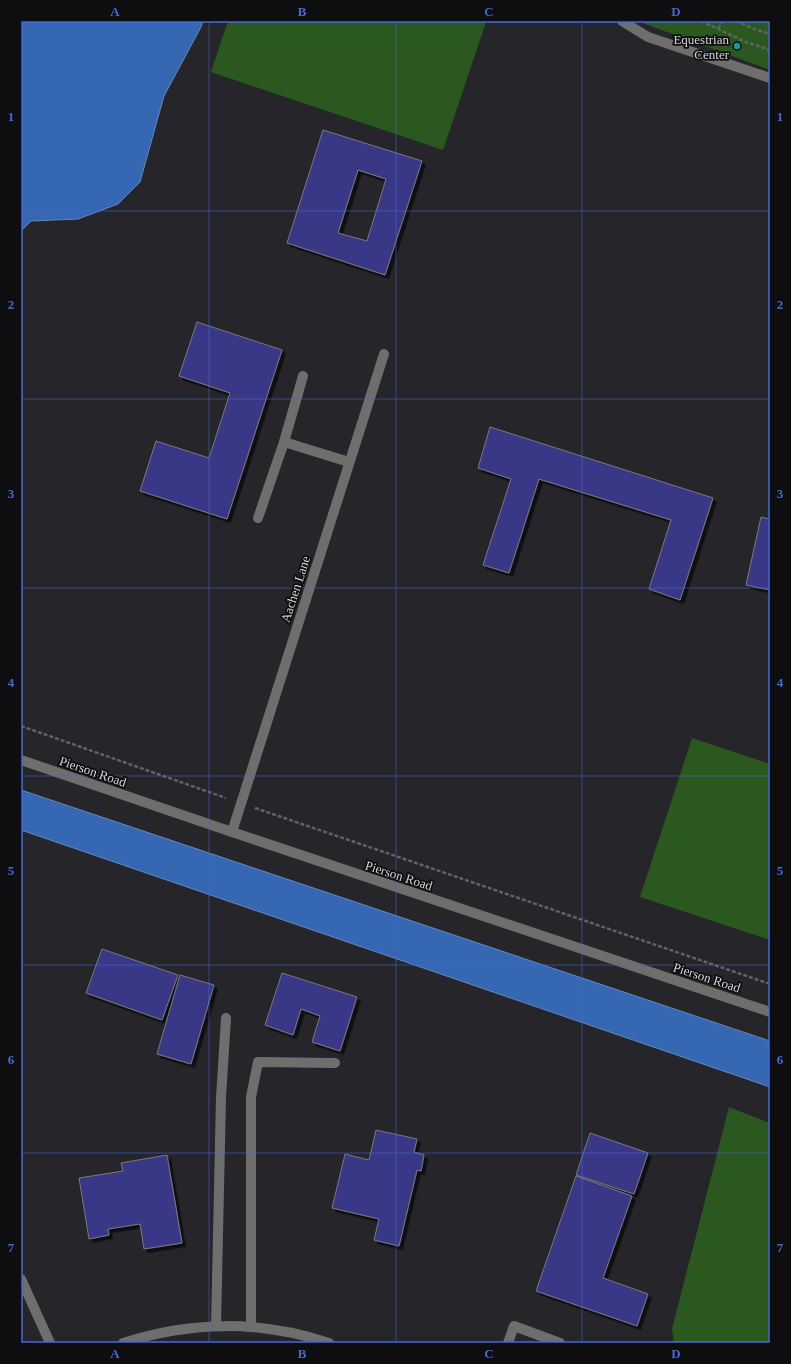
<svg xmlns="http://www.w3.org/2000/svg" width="791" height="1364" font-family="Georgia,serif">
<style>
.green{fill:#2b581e}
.water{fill:#3567b2;stroke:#6588bd}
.building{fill:#393787;stroke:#79797f;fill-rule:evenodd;filter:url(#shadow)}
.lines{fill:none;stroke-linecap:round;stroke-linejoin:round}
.path{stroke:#626266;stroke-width:2.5;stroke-dasharray:4 2;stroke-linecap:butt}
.minor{stroke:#6e6f6d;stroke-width:10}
.grid{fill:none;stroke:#4269d8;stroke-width:1;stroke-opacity:0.55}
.culture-dot{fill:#0f9aa8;stroke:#0e0e11;stroke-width:1.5}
.labels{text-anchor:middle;stroke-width:3.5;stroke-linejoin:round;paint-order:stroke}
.poi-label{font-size:13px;fill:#d4d5d8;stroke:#0e0e11;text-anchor:end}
.street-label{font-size:13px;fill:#d4d5d8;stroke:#0e0e11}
.neatline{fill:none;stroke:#4269d8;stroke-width:1.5}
.grid-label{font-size:13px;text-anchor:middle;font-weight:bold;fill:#4269d8}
</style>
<defs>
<filter id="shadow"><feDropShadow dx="3.5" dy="3.5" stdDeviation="0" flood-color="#0009"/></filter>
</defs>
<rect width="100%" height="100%" fill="#25252a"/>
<g class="green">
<polygon points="228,21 483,21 486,22 443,150 211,72"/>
<polygon points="637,21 770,21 770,70"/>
<polygon points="692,738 770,764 770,940 640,897"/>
<polygon points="729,1107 770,1123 770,1343 674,1343 672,1329"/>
</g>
<g class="water">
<polygon points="21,21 203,21 201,27 164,96 140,182 118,204 78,219 31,221 21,231"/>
<polygon points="21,790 770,1041 770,1087 21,830"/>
</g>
<g class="building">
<path d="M 323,130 L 422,161 L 385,275 L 287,243 ZM 358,170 L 386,179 L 367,241 L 338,233 Z"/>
<polygon points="197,322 282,350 227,519 140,491 156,441 209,458 230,393 179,376"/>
<polygon points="490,427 713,498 680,600 649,589 671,520 539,479 509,573 483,565 511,479 478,468"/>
<polygon points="761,517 770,519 770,590 746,585"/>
<polygon points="102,949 178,975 162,1020 86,993"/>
<polygon points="282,973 357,997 340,1051 312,1042 320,1016 301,1009 293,1035 265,1025"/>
<polygon points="180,975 214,985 191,1064 157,1054"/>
<polygon points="376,1130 417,1139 414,1152 424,1155 421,1171 417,1170 399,1246 374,1240 379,1219 332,1208 345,1154 369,1160"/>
<polygon points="590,1133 648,1153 634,1194 576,1175"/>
<polygon points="167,1155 182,1243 144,1249 140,1224 108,1229 109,1235 89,1239 79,1178 123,1171 121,1163"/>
<polygon points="576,1176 632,1196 603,1278 648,1294 637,1326 536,1291"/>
</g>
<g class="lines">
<g class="path">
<polyline points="701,21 746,42 770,50"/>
<polyline points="736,21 757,30 770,34"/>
<polyline points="718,29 722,21"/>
<polyline points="21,726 226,798"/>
<polyline points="255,808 770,984"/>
</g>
<g class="minor">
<polyline points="622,21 648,37 770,78"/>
<polyline points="284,442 303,376"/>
<polyline points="258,518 284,442 349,462"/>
<polyline points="21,760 232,832 770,1012"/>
<polyline points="232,832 384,354"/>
<polyline points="21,1279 50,1343"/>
<polyline points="216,1326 221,1097 226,1018"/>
<polyline points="251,1327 251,1097 258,1062 335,1063"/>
<path d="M 123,1343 C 190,1321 261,1320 329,1343"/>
<polyline points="508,1343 514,1326 560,1343"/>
</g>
</g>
<path class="grid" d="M 209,21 L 209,1343M 396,21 L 396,1343M 582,21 L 582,1343M 21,211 L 770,211M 21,399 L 770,399M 21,588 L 770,588M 21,776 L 770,776M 21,965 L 770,965M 21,1153 L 770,1153"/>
<circle class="culture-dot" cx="737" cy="46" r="4"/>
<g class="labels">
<g class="poi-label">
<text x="729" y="44">Equestrian<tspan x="729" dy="15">Center</tspan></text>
</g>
<g class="street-label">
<text transform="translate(295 589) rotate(-72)" y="5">Aachen Lane</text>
<text transform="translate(93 771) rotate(19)" y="5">Pierson Road</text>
<text transform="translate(399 875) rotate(18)" y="5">Pierson Road</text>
<text transform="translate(707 977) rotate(18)" y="5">Pierson Road</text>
</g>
</g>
<rect width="791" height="1364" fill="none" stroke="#0e0e11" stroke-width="44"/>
<rect x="22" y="22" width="747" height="1320" class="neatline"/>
<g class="grid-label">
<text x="115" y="16">A</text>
<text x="302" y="16">B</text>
<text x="489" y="16">C</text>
<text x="676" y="16">D</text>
<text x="11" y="121">1</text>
<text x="780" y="121">1</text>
<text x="11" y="309">2</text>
<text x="780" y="309">2</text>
<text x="11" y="498">3</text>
<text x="780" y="498">3</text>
<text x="11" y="687">4</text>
<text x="780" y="687">4</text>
<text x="11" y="875">5</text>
<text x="780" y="875">5</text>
<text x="11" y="1064">6</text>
<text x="780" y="1064">6</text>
<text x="11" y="1252">7</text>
<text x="780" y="1252">7</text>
<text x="115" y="1358">A</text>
<text x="302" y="1358">B</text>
<text x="489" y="1358">C</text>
<text x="676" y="1358">D</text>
</g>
</svg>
